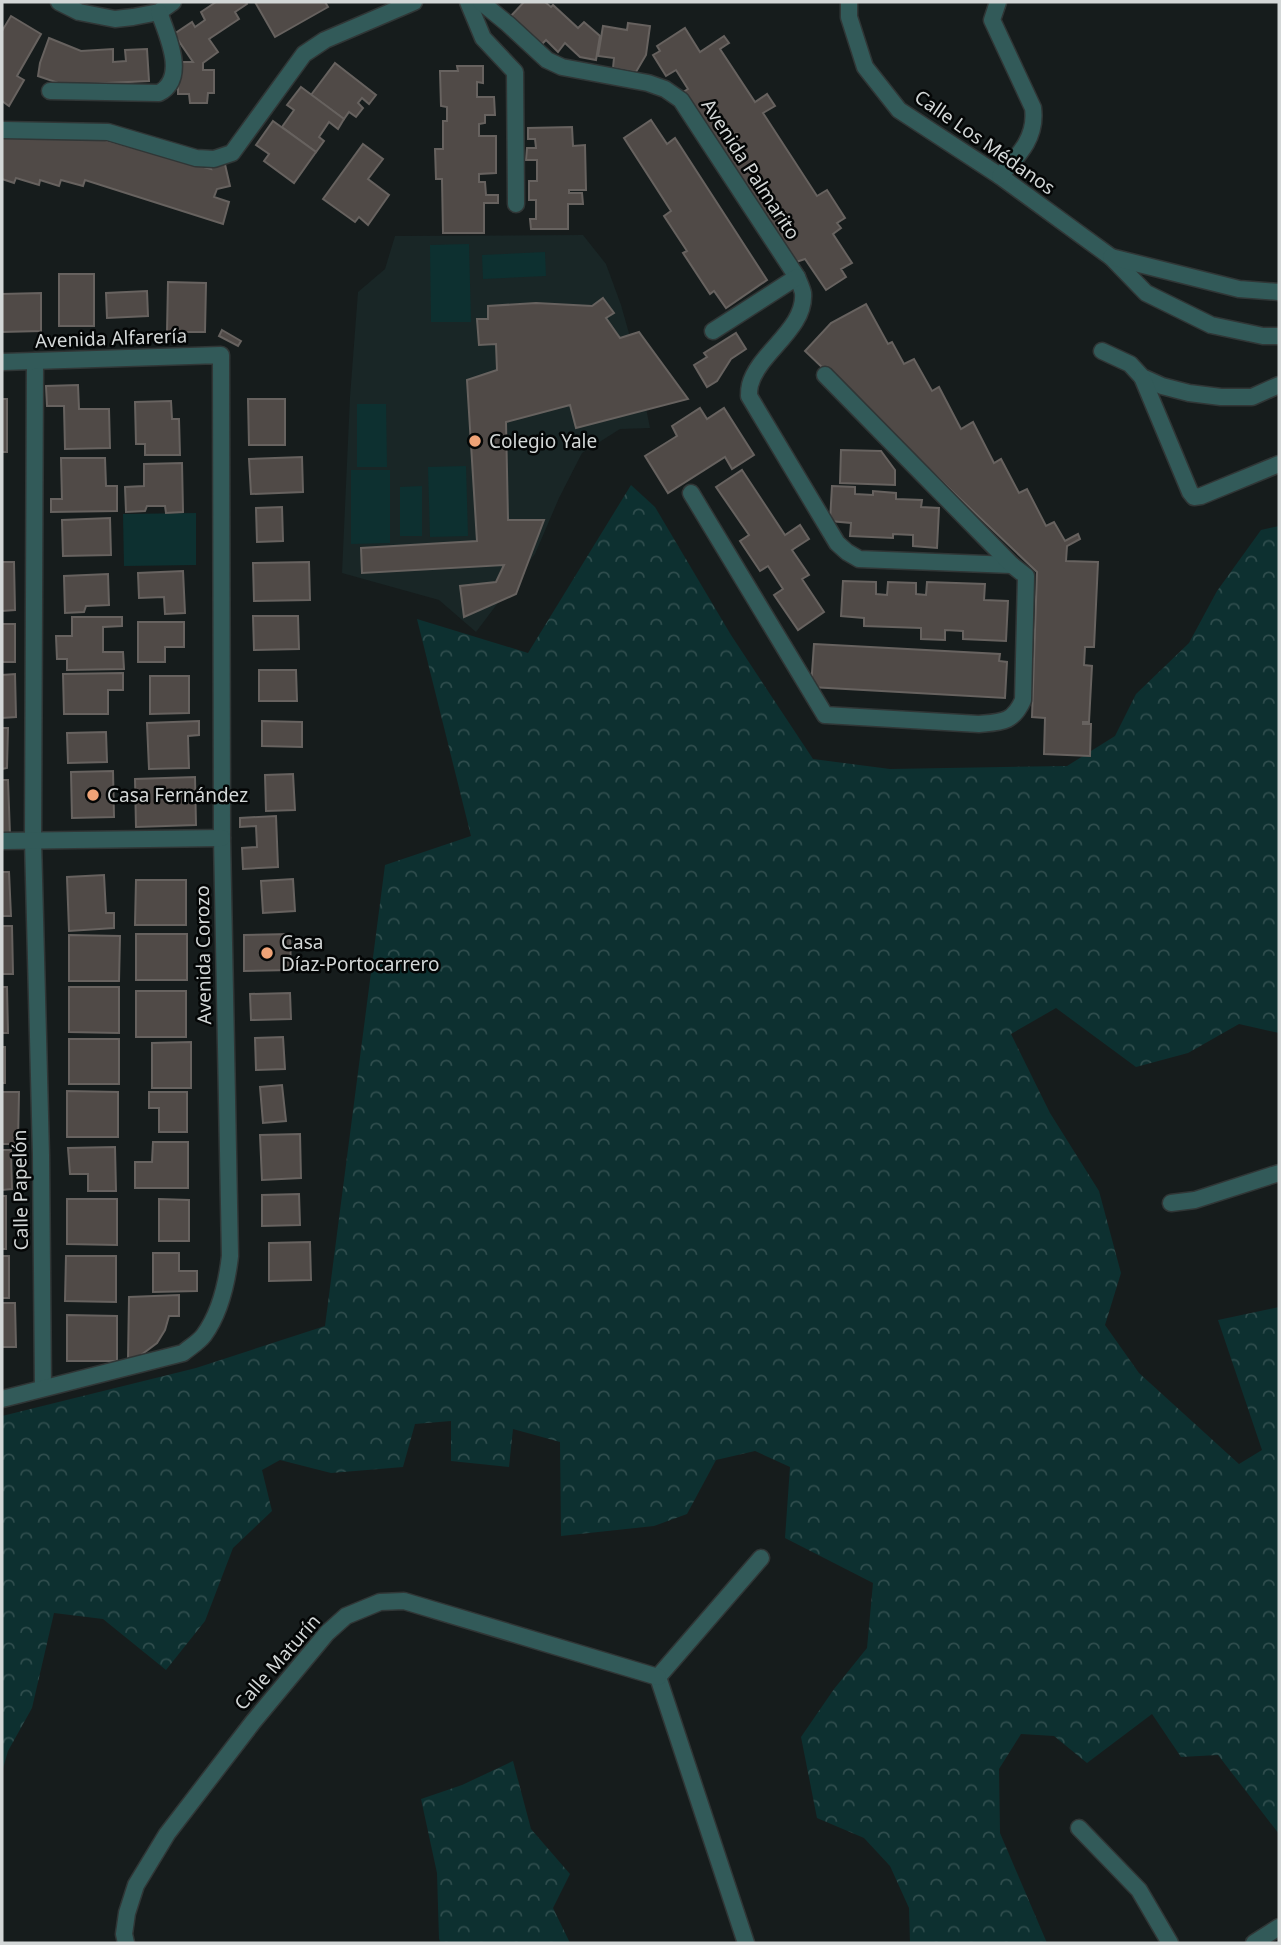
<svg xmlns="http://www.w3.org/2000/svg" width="1281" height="1945" font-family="'Noto Sans',sans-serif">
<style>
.built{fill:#192626}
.grass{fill:#0d3030}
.forest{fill:url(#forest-crowns)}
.building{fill:#504a47;stroke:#67625f;stroke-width:2}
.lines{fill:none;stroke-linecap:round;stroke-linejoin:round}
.street-casing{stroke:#303636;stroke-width:19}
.street{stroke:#325a59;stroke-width:16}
.poi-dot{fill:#efa377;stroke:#040606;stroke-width:2.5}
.labels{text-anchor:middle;stroke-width:5;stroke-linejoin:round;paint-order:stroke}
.street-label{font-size:19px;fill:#d3d7d7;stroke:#040606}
.poi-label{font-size:19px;fill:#d3d7d7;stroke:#040606;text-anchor:start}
</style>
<defs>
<pattern id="forest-crowns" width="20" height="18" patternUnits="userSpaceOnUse" patternTransform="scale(1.75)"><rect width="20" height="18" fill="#0d3030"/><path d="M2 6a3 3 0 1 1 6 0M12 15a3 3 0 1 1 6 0" fill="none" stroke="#2f4d4d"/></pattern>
</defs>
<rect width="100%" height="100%" fill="#161c1c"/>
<polygon class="built" points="583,235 606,264 621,305 636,358 650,428 620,429 582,453 559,498 535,554 476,632 439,600 342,573 350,397 358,292 385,269 395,236"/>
<g class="grass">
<polygon points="469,244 471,322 431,322 430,245"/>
<polygon points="545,252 546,276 483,279 482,255"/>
<polygon points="357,404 386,404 387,467 357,467"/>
<polygon points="466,466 468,536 430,537 428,467"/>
<polygon points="351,470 390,470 390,543 351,544"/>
<polygon points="422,486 422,536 400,536 400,487"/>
<polygon points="196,513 196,565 124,566 123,514"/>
</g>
<g class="forest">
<polygon points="631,485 655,507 731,635 813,759 890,769 1067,766 1115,736 1136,694 1189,643 1217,591 1261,530 1279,526 1279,1033 1239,1024 1188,1053 1136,1067 1056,1008 1011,1034 1050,1113 1099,1191 1121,1273 1105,1325 1139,1373 1239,1464 1262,1450 1218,1320 1279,1307 1279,1834 1218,1755 1181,1757 1152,1714 1087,1763 1054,1736 1021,1734 999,1769 1000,1833 1047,1943 910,1943 909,1908 890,1866 864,1838 817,1818 801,1737 834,1689 867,1648 873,1583 785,1538 790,1467 755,1451 716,1460 687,1514 654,1526 561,1536 560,1442 513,1429 509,1467 451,1461 451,1421 415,1424 403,1467 331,1473 280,1460 262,1470 272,1511 233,1548 205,1621 166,1670 103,1619 54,1613 32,1708 8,1751 2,1772 2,1416 196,1368 325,1326 385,865 471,836 417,619 528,653"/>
<polygon points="513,1761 531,1829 570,1874 553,1908 570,1943 441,1943 439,1939 437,1873 421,1799 462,1785"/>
</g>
<g class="building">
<polygon points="216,2 246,2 247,4 235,12 239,19 209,39 218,52 203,63 203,70 214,70 214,93 208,93 207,103 190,103 189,94 178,94 178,62 193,62 174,34 192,22 195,27 205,20 201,12"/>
<polygon points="255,2 325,2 328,7 275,37"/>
<polygon points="524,2 545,2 551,7 553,5 578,28 584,22 600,36 596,60 580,57 565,43 558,52 546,40 540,46 509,18"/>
<polygon points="11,16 41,34 17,76 24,80 9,106 2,101 2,31"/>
<polygon points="628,23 650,26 646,55 636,72 613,68 614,58 598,56 603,26 627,30"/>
<polygon points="685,28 700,52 724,36 729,43 720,49 755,102 767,94 775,106 763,113 817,196 827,190 845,218 837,223 841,228 833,234 852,263 841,269 846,277 826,290 805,259 793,263 683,92 688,89 676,70 666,76 653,55 660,51 657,46"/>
<polygon points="49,38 81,51 113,49 113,62 126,61 125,50 147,49 149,81 64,85 38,76 40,63"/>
<polygon points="335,63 376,95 369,104 362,98 358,103 363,108 356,117 349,112 344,119 311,95"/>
<polygon points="457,66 483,66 483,83 477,82 477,97 494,97 495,115 485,115 485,123 479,124 479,136 496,136 496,173 479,174 479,182 485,182 486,195 498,195 498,203 484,203 484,233 443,233 442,179 436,179 435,149 443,149 443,121 447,121 447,107 441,106 440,71 458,71"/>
<polygon points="301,87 344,119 338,129 329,122 319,137 324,141 316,152 282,127 294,110 287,105"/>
<polygon points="651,120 667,144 675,138 767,280 726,308 714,291 710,294 683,253 687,251 664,216 671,211 624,138"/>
<polygon points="273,121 316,152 294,183 264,161 269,154 256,145"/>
<polygon points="572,127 573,146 585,145 586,190 569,190 569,193 582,193 583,204 568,204 568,229 531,229 530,219 536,219 536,200 529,200 529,181 537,181 537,160 526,160 527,148 536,148 535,139 528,139 528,128"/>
<polygon points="2,136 94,137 211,169 209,164 224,160 230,186 217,189 214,197 229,202 223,224 85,180 83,186 61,180 59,186 40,180 39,185 16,178 14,183 2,179"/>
<polygon points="363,144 383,159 368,179 389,195 368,225 359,217 355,222 323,199"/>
<rect x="59" y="274" width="35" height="52"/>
<polygon points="168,282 206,283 205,332 167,332"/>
<polygon points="147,291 148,316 107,318 106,293"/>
<polygon points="41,293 41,331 2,332 2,294"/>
<polygon points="603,298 614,313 606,318 620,338 639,332 688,399 576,428 570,405 506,422 508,520 544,520 516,594 464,617 460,586 496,582 504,565 362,573 361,548 477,541 467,380 497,370 496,344 479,345 477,319 488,319 488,306 536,303 592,306"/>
<polygon points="866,304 888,344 892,342 904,364 914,359 932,391 939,387 961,429 973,422 994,463 1001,459 1019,493 1027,489 1046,526 1054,522 1065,541 1078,534 1080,539 1067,546 1066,561 1098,562 1094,647 1085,647 1084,665 1092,666 1089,722 1083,722 1083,724 1091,724 1090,756 1044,754 1045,718 1032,717 1037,572 805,351 831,323"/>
<polygon points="222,330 241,341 238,346 219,336"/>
<polygon points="736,333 746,349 731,359 717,381 707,387 694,365 707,357 704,353"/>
<polygon points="78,385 79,409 109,409 110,448 65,449 64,406 47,406 46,386"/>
<rect x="2" y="399" width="5" height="53"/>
<polygon points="248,399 285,399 285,445 249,445"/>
<polygon points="171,401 172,419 179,419 180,455 145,455 145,444 136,444 135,402"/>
<polygon points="700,408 707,419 724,408 754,455 732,469 725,457 668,493 645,456 677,436 672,426"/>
<polygon points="841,450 881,451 895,470 895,485 840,483"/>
<polygon points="302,457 303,492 251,494 249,459"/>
<polygon points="61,458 105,458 106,486 117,486 117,511 51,512 51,499 62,499"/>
<polygon points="182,463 183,512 166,513 165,506 147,506 145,511 126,512 125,487 144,486 144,464"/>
<polygon points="742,470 785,535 800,525 809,539 792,550 809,575 802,579 824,612 798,630 774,595 783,589 768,566 760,571 740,541 749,535 716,487"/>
<polygon points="832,486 855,487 855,494 873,495 873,491 896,493 896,499 922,500 921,507 939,508 937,548 913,546 913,535 893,534 893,538 850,536 851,523 830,521"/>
<polygon points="282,507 283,541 257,542 256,508"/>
<polygon points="110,518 111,555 63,556 62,520"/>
<polygon points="2,562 14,562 15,610 2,611"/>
<polygon points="309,562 310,600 254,601 253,563"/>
<polygon points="183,571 185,613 165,614 164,597 139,598 138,573"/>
<polygon points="108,574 109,605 86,606 84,612 65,613 64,576"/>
<polygon points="843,581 876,582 876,594 887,595 888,582 916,583 916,594 926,595 927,582 985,584 984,600 1008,601 1006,641 963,639 963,631 945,630 945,640 921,639 921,628 864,626 864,618 841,616"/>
<polygon points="253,616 298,616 299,649 254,650"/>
<polygon points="72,617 122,617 122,626 103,627 103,652 123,652 124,669 67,670 67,659 57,659 56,636 72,636"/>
<polygon points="138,622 184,622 184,647 165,647 165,662 138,662"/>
<rect x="2" y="624" width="13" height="38"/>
<polygon points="814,644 1000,654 999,661 1007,662 1005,698 811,687"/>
<polygon points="259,670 296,670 297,701 259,701"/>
<polygon points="123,673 123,690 108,690 108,714 64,714 63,674"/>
<polygon points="15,674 16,717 2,718 2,675"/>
<polygon points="150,676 189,676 189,713 150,714"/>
<polygon points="199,721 199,735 188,736 189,768 149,769 147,723"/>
<polygon points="262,721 302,722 302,747 262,746"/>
<polygon points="2,728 8,728 7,768 2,769"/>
<polygon points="106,732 107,762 68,763 67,733"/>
<polygon points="113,771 114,817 72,818 71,772"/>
<polygon points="293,774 295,810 266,811 265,775"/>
<polygon points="195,777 196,825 136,827 135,779"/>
<polygon points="2,780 8,780 10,835 2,835"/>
<polygon points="276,816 278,867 243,869 242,848 257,847 256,826 240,827 240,818"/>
<polygon points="2,872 9,872 11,916 2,916"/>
<polygon points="104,875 106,913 114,913 114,928 69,931 67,877"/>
<polygon points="293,879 295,911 263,913 261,881"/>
<polygon points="136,880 186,880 186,925 135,925"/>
<polygon points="2,926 12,926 13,974 2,974"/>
<rect x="136" y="934" width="51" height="46"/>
<polygon points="290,934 291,970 244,971 244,935"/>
<polygon points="69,935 120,936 119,981 69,981"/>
<polygon points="2,987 7,987 8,1033 2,1033"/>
<polygon points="69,987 119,987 119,1033 69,1032"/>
<rect x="136" y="991" width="50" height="46"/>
<polygon points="290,993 291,1019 251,1020 250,994"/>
<polygon points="283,1037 285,1069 256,1070 255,1038"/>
<rect x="69" y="1039" width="50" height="45"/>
<polygon points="191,1042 191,1088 152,1088 152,1043"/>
<rect x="2" y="1047" width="3" height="36"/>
<polygon points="282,1085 286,1121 263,1123 260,1087"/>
<polygon points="67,1091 118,1092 118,1137 67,1137"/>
<polygon points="2,1092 19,1092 18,1144 2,1144"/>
<polygon points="149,1092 187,1092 187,1132 159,1132 159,1108 149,1108"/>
<polygon points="300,1134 301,1178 262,1180 260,1135"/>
<polygon points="153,1142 188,1142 188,1188 135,1188 135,1162 152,1162"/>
<polygon points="115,1147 116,1191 88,1191 88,1174 70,1174 68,1148"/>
<polygon points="2,1150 11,1150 12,1189 2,1190"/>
<polygon points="299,1194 300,1225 262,1226 262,1195"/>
<rect x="2" y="1196" width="4" height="53"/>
<polygon points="67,1199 117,1199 117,1245 67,1244"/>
<polygon points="159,1199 189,1200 189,1241 159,1241"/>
<polygon points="310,1242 311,1280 269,1281 269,1243"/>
<polygon points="153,1253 179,1253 179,1271 197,1271 197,1291 153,1292"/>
<rect x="2" y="1256" width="7" height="42"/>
<polygon points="66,1256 116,1256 116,1302 65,1301"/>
<polygon points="179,1295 179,1316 169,1316 165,1330 157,1343 137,1358 128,1360 129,1297"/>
<polygon points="2,1303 15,1303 16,1347 2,1347"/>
<polygon points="67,1315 117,1316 117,1361 67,1361"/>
</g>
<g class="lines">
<defs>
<g id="street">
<polyline points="59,2 79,12 115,19 133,17 159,12 173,2"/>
<polyline points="468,2 483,38 515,72 516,204"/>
<path d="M 481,2 L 508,24 L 547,60 L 562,67 L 648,83 L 665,89 L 681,100 L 797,277 C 799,282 802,288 803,293 C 806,329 758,353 750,385 C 749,389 749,393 749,396 L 837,543 L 847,552 L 859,559 L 1012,565"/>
<polyline points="849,2 849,17 865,67 899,110 1000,176 1111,257 1146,293 1211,325 1263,336 1279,336"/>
<path d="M 998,2 L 992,20 L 1033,108 C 1037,137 1019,155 1000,176"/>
<path d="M 50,91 L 159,93 C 188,78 167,35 159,12"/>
<polyline points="3,130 108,132 196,158 214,159 232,153 304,54 325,40 414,2"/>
<polyline points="1111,257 1239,289 1279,292"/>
<polyline points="713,331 797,277"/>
<polyline points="1102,351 1130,364 1142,377 1162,386 1189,393 1221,397 1252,397 1279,385"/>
<polyline points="35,361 33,840 41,1155 43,1388"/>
<path d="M 2,362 L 221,355 L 222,838 L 230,1256 C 227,1282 220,1313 204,1335 C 199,1342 190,1347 183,1353 L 2,1399"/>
<polyline points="1142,377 1190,492 1194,497 1201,496 1279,464"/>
<path d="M 691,493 L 825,715 L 979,724 C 1001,722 1013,723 1023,700 L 1026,576 L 1012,565 L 825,375"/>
<polyline points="2,841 222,838"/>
<polyline points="1171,1203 1195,1200 1279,1173"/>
<polyline points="658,1677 746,1943"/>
<polyline points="658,1677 761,1558"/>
<polyline points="1079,1828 1139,1890 1170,1943"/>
<polyline points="126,1943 124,1934 127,1913 136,1885 167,1834 253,1722 327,1633 346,1616 380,1602 404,1601 658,1677"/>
<polyline points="1254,1943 1279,1927"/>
</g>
</defs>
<use href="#street" class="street-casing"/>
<use href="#street" class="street"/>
</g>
<g class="poi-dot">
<circle cx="475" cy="441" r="7"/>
<circle cx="93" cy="795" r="7"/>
<circle cx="267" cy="953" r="7"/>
</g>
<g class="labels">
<g class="street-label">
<text transform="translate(985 142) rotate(35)" y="7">Calle Los Médanos</text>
<text transform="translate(751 169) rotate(57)" y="7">Avenida Palmarito</text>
<text transform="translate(111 338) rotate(-2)" y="7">Avenida Alfarería</text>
<text transform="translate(203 955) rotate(-91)" y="7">Avenida Corozo</text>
<text transform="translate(20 1190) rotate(-91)" y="7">Calle Papelón</text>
<text transform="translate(277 1662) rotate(-49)" y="7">Calle Maturín</text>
</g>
<g class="poi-label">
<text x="489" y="448">Colegio Yale</text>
<text x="107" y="802">Casa Fernández</text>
<text x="281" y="949">Casa<tspan x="281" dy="22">Díaz-Portocarrero</tspan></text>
</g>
</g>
<rect width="1281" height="1945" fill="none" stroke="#d3d7d7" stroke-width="7"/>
</svg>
